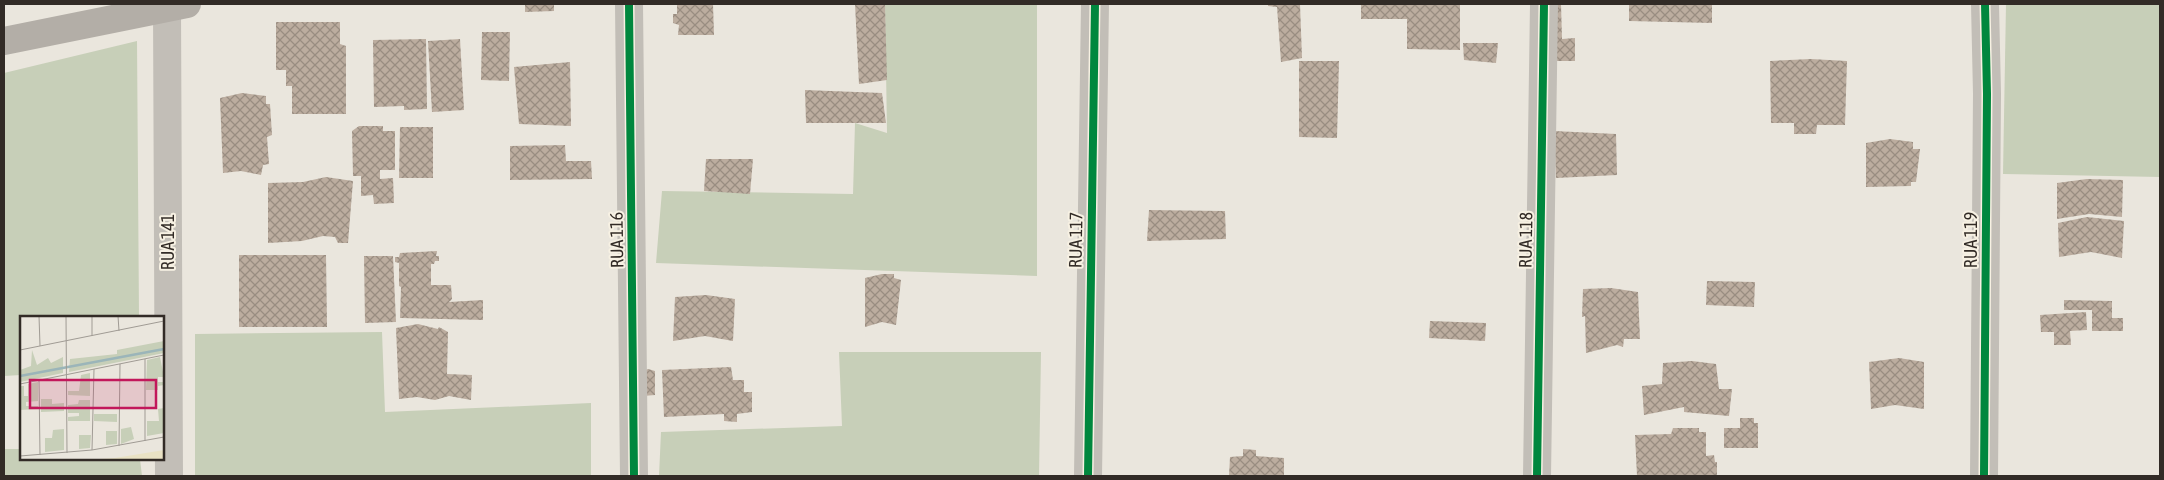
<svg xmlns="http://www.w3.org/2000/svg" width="2164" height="480" font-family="'Asap Condensed',sans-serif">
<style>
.green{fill:#c7cfb8}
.building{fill:url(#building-cross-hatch)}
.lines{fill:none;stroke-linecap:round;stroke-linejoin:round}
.street{stroke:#c2beb7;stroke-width:28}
.secondary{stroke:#b3aea7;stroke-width:28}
.cycleway-casing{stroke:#f7f1e3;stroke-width:11}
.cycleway{stroke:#00873e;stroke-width:8}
.labels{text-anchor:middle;stroke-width:4;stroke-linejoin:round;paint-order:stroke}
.street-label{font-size:18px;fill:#322b26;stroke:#f7f1e3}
.inset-river{fill:none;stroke:#9bb5b9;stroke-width:2.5}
.inset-road{fill:none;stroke:#a09b94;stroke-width:1}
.view{fill:#c2185b;fill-opacity:0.15;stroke:#c2185b;stroke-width:2.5}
.inset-edge{fill:none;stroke:#322b26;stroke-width:2.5}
</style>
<defs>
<pattern id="building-cross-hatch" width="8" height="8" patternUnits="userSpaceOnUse" patternTransform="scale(1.25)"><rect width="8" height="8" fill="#bcad9f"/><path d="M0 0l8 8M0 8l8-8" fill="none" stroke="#998d81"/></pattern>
</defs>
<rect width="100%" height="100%" fill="#eae6dd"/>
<g class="green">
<polygon points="885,4 1037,4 1037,276 656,263 662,191 853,194 855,123 887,133"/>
<polygon points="2006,4 2160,4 2160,177 2003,174"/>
<polygon points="137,41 139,317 21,318 21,375 4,376 4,73"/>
<polygon points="382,332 385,412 591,403 591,476 195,476 195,334"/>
<polygon points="839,352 1041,352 1039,476 659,476 661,432 842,426"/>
<polygon points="4,449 21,449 21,459 140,459 142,476 4,476"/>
</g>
<g class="building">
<polygon points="525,4 554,4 554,11 525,12"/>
<polygon points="677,4 713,4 714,35 678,35 679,25 673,23 673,14 677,14"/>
<polygon points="855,4 885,4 887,80 859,84"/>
<polygon points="1268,4 1300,4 1302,58 1281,62 1277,7 1268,6"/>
<polygon points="1361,4 1460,4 1460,50 1407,49 1407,19 1361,19"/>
<polygon points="1556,4 1561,4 1562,39 1575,38 1575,61 1557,61"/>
<polygon points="1629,4 1712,4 1712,23 1629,21"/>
<polygon points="276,22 340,22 340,44 346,46 346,114 292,114 292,86 286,86 286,70 276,70"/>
<polygon points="482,32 510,32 509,81 481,80"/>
<polygon points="426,39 427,109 404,110 404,106 374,107 373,40"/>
<polygon points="460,39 464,110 432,112 428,41"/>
<polygon points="1463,43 1498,43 1496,63 1464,60"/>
<polygon points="1811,59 1847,61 1845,125 1817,125 1816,134 1794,134 1794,123 1771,123 1770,61"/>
<polygon points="1299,61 1339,61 1337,138 1299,137"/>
<polygon points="570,62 571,126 519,124 514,67"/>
<polygon points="805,90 882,93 886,123 806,123"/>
<polygon points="242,93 266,96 266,104 270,104 272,135 267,137 269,164 263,165 261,175 241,171 223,173 220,98"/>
<polygon points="359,126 383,126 383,131 395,131 395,170 380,170 380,179 393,178 394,203 374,204 373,195 361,196 361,176 353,176 352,131"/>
<polygon points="400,127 433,127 433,178 399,178"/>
<polygon points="1554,131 1616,134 1617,175 1556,178"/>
<polygon points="1890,139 1913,142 1913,149 1920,149 1916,182 1911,182 1911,186 1866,187 1866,143"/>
<polygon points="565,145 566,161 591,161 592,179 510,180 510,146"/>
<polygon points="706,159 753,159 750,194 704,191"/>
<polygon points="326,177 353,181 348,243 338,243 335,237 323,236 302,241 268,243 268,183 303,182"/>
<polygon points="2087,179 2123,180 2122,217 2089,214 2057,219 2057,183"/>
<polygon points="1149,210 1225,211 1226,239 1147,241"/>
<polygon points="2087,217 2124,221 2122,258 2091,252 2059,257 2058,223"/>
<polygon points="437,251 436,256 439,256 439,261 435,261 434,264 431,264 431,285 451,285 452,299 449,302 483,300 483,320 400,318 401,287 399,286 399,263 395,262 395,257 399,257 400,253"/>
<polygon points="239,255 326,255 327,327 239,327"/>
<polygon points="364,256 393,256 396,322 365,323"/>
<polygon points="882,274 894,274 894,278 901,280 896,325 882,322 865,327 865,278"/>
<polygon points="1707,281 1755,282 1754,307 1706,305"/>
<polygon points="1611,288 1638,292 1640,339 1624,339 1623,347 1617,345 1586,353 1585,316 1582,317 1583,289"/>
<polygon points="706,295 735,299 733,341 705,336 673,341 675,297"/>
<polygon points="2064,300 2112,301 2112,318 2123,318 2123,331 2092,331 2092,310 2064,310"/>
<polygon points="2086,312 2087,330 2070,331 2071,345 2054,345 2054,332 2041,332 2040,315"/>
<polygon points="1430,321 1486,323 1485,341 1429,338"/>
<polygon points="418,324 438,329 439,327 448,332 447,374 472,375 471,400 449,396 435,400 417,397 399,399 396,328"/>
<polygon points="1899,358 1924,362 1924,409 1895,405 1871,409 1869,362"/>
<polygon points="1692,361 1716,364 1719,389 1732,389 1729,416 1684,412 1684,407 1644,415 1642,386 1662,384 1663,363"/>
<polygon points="731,367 733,380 744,380 744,392 752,392 752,412 737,414 737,422 724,421 724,414 664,417 662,370"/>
<polygon points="648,369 655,371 655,395 643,396 643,371"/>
<polygon points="1740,418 1754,418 1754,423 1758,423 1758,448 1724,448 1724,428 1740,428"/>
<polygon points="1673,428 1699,428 1699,432 1706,432 1706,456 1714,455 1715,462 1717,462 1717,476 1637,476 1635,435 1671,434"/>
<polygon points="1243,449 1256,450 1256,456 1284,458 1284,476 1229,476 1230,457 1243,456"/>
</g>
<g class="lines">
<g class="street">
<polyline points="629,4 634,476"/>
<polyline points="167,8 169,476"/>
<polyline points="1088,476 1095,4"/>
<polyline points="1537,476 1544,4"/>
<polyline points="1984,476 1987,94 1985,4"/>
</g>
<polyline class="secondary" points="4,41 187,4"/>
<defs>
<g id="cycleway">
<polyline points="629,4 634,476"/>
<polyline points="1088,476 1095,4"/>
<polyline points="1537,476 1544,4"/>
<polyline points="1984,476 1987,94 1985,4"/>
</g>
</defs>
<use href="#cycleway" class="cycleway-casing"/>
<use href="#cycleway" class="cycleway"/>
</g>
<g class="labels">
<g class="street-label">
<text transform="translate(617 240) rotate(-91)" y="6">RUA 116</text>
<text transform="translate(1076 240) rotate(-89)" y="6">RUA 117</text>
<text transform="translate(1526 240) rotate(-89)" y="6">RUA 118</text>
<text transform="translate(1971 240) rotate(-90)" y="6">RUA 119</text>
<text transform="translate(168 242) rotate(-90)" y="6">RUA 141</text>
</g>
</g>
<g transform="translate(20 316)">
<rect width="144" height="144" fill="#eae6dd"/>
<path d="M 140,41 L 144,61 L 138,61 L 138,66 L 144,66 L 144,69 L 138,70 L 138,74 L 126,74 L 127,44 ZM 70,57 L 70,80 L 48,79 L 48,75 L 59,75 L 61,59 ZM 18,66 L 18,85 L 6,86 L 6,90 L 18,90 L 18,93 L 0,94 L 0,70 L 4,70 L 4,80 L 8,80 L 8,68 ZM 21,83 L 32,83 L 32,88 L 44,87 L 44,95 L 21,96 ZM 59,84 L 70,84 L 70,105 L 48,105 L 48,101 L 59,100 L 59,97 L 48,97 L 48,89 L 58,88 ZM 144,92 L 144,117 L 127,120 L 127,105 L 139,105 L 138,93 ZM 74,98 L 97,98 L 97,106 L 74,105 ZM 111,111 L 114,123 L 101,128 L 101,113 ZM 44,113 L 44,134 L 25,136 L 25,122 L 32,122 L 33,114 ZM 86,115 L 97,115 L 97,128 L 86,129 ZM 59,119 L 71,119 L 70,132 L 59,133 Z" fill="#c7cfb8"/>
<path d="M 144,25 L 144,37 L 49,56 L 50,43 L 97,38 L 97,34 ZM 12,34 L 17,49 L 28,42 L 31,47 L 43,41 L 43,57 L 0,66 L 0,54 L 11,50 Z" fill="#c7cfb8"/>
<path d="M 144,134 L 144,143 L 80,143 L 95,142 Z" fill="#e9e2c4"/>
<path class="inset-river" d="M 0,60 L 144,33"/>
<path class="inset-road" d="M 19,0 L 20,30M 46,0 L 47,137M 72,0 L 72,20M 98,0 L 99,15M 0,34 L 144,5M 125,43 L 125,125M 19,64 L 20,139M 0,68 L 144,39M 99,130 L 100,48M 72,134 L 74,53M 0,140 L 72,134 L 144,121"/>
<path class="view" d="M 10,64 L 136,64 L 136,92 L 10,92 Z"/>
<rect width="144" height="144" class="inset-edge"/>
</g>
<rect width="2164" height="480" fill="none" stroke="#322b26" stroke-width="10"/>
</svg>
